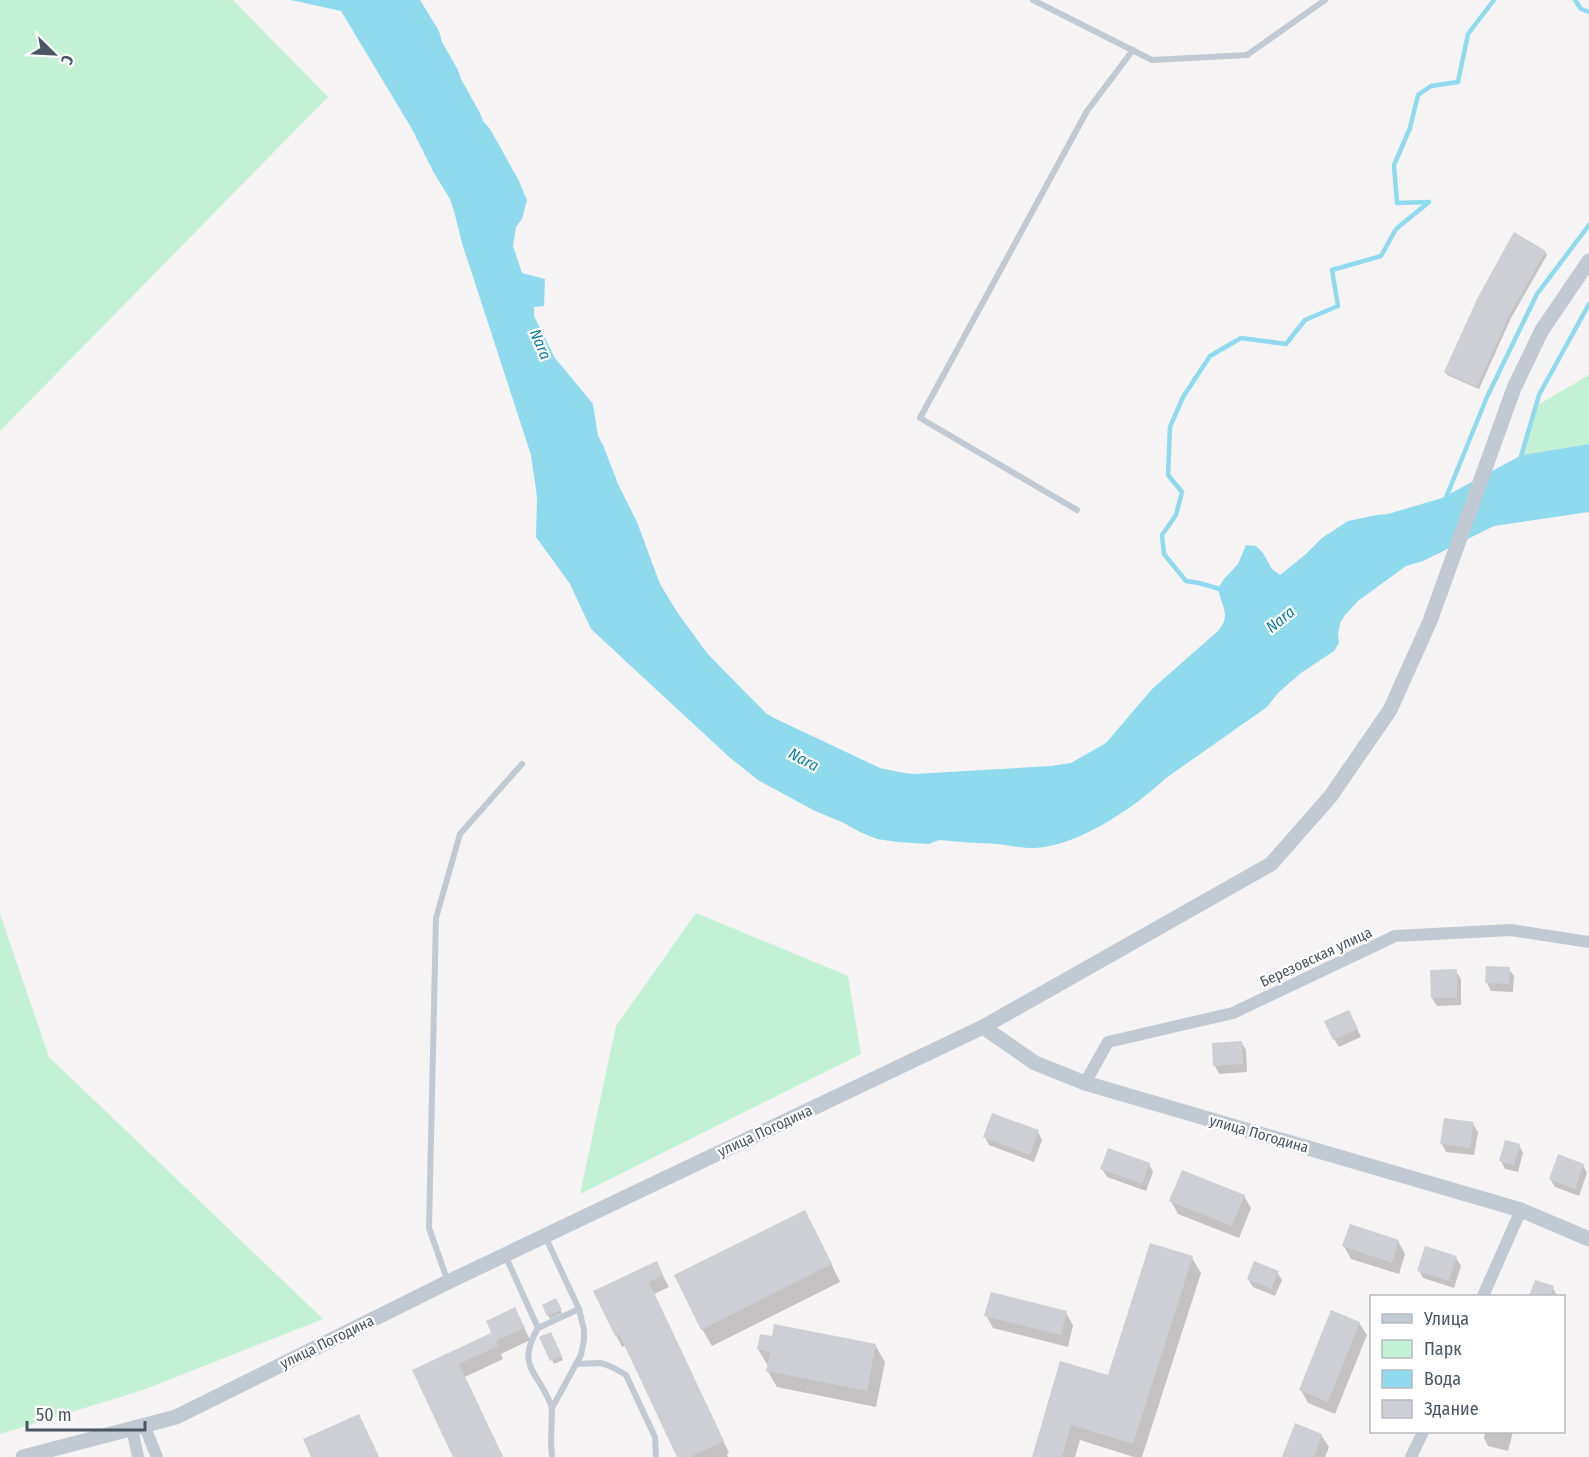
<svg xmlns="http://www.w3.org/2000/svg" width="1589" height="1457" font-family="'Fira Sans Condensed',sans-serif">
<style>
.green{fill:#c3f1d5}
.water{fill:#90daee}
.shadow{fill:#0003}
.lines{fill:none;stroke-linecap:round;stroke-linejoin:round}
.stream{stroke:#90daee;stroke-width:4.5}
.building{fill:#cdcfd5}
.service{stroke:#c1cad2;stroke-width:6}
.minor{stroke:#c1cad2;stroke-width:12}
.tertiary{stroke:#c1cad2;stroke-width:15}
.labels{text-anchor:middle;stroke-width:4.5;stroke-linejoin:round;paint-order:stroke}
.street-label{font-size:15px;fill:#4a5661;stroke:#fff}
.water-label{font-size:16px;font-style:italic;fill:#0c7c9b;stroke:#fff}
</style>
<rect width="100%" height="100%" fill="#f5f3f3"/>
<g class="green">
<polygon points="0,0 233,0 328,97 0,431"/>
<polygon points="1589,375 1589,444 1522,455 1536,406"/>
<polygon points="696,913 848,976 861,1054 580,1194 616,1026"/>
<polygon points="0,914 49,1057 323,1319 143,1390 0,1434"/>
</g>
<path class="water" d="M 291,0 L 420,0 L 439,31 L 442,42 L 458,70 L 461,79 L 480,113 L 483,121 L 490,129 L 518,179 L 527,200 L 522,219 L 516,227 L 513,246 L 522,273 L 545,279 L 544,306 L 534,307 L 534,316 L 555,358 L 593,404 L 598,436 L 603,445 L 618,484 L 637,522 L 660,584 L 677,612 L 707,653 L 743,690 L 767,714 L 776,719 L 880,768 L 904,773 L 914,774 L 1051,766 L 1071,763 L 1106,743 L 1152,689 L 1218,631 C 1232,615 1221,606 1218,588 L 1224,579 L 1238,564 L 1246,545 L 1256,546 L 1263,553 L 1272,569 L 1280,575 L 1306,554 L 1322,538 L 1348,521 L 1377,515 L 1388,514 L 1442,498 L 1522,455 L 1589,444 L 1589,512 L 1494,526 L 1423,561 L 1406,566 L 1358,601 L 1345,615 L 1340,623 L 1338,634 L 1339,643 L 1334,651 L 1301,673 L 1278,693 L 1267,707 L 1166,778 C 1135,807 1079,846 1035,848 C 1023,848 1010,846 998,844 C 978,843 958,842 939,840 L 929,844 L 897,842 L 877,839 L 860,832 L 842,822 L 815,811 L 758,780 L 728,756 L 591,629 L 570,584 L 536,537 L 537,497 L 531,455 L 462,243 L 454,211 L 450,199 L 434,173 L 412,129 L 341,11 Z"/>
<g class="shadow">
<polygon points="1545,252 1547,255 1511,318 1479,389 1447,375 1445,372"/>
<polygon points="1509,969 1514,976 1513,992 1491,991 1487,983"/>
<polygon points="1432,971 1456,971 1461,979 1461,1005 1437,1006 1432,998"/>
<polygon points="1353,1020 1361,1037 1339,1047 1334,1039"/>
<polygon points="1241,1042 1246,1050 1247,1072 1219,1074 1215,1066"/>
<polygon points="1473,1124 1478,1132 1474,1155 1446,1152 1442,1144"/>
<polygon points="1038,1132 1042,1140 1034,1162 989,1145 985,1137"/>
<polygon points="1519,1145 1523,1153 1518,1172 1505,1169 1501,1161"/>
<polygon points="1149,1164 1153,1172 1146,1191 1107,1177 1102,1169"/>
<polygon points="1583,1165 1587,1173 1579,1196 1555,1187 1550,1179"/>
<polygon points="1244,1196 1251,1208 1239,1238 1178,1214 1171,1201"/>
<polygon points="814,1228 840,1282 712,1346 702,1329"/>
<polygon points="1398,1241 1405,1254 1399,1274 1351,1259 1344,1246"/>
<polygon points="1192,1258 1201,1273 1142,1457 1134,1457 1080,1440 1075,1457 1033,1457 1109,1377"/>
<polygon points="1456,1258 1461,1266 1454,1288 1423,1278 1419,1270"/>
<polygon points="656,1263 669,1287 654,1294 729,1453 727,1454 728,1457 678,1457 626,1345 622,1347 616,1335"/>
<polygon points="1277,1272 1282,1280 1275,1296 1253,1287 1248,1279"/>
<polygon points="1536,1282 1553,1288 1557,1296 1531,1296"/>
<polygon points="556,1300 562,1313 550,1319 544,1306"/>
<polygon points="1066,1313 1073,1325 1068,1347 993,1328 986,1315"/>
<polygon points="521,1321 530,1340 501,1354 503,1359 465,1377 503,1457 454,1457 414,1371 497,1341 488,1322"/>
<polygon points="1359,1323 1367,1335 1335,1414 1308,1403 1301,1390"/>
<polygon points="552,1337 563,1360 554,1364 541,1338"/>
<polygon points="875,1345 885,1362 876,1407 777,1387 767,1370 768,1366 758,1349"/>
<polygon points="1485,1432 1513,1432 1508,1451 1488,1446 1484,1438"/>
<polygon points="1321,1435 1329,1447 1325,1457 1284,1457"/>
</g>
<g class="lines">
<g class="stream">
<polyline points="1575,0 1581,9 1589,12"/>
<polyline points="1520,460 1539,395 1589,304"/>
<polyline points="1445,500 1487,397 1537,294 1589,225"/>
<polyline points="1223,590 1199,583 1186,581 1164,554 1162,535 1176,515 1182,492 1168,475 1170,427 1183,397 1210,356 1241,338 1286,344 1305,320 1338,306 1332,270 1381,256 1396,229 1429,202 1397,203 1394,165 1410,128 1418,95 1431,86 1458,82 1468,34 1494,0"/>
</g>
</g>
<g class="building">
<polygon points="1514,232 1546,251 1510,314 1477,387 1444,372 1478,297"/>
<polygon points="1486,966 1510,967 1509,984 1485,983"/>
<polygon points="1457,969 1457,998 1431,998 1430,970"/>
<polygon points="1349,1010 1358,1029 1333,1040 1324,1021"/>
<polygon points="1242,1041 1243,1064 1213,1066 1212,1043"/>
<polygon points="992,1113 1039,1130 1030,1155 983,1137"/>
<polygon points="1444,1118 1474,1122 1470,1148 1440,1144"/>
<polygon points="1505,1140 1520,1144 1514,1165 1499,1161"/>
<polygon points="1108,1148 1150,1163 1142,1184 1100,1169"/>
<polygon points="1558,1154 1584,1164 1575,1189 1549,1179"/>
<polygon points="1182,1170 1245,1195 1232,1226 1169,1201"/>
<polygon points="805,1210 832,1264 701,1330 674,1275"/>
<polygon points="1350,1224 1399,1240 1392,1263 1342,1246"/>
<polygon points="1150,1243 1193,1256 1133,1444 1071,1425 1062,1457 1032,1457 1060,1361 1108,1375"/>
<polygon points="1425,1246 1457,1256 1449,1281 1417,1271"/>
<polygon points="657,1261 663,1275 649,1282 724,1441 690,1457 677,1457 619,1334 615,1336 593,1291"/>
<polygon points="1254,1261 1279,1271 1271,1289 1247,1279"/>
<polygon points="1535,1280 1554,1286 1550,1296 1529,1296"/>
<polygon points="991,1292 1067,1311 1061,1335 984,1316"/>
<polygon points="556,1298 562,1310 547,1316 542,1305"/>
<polygon points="515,1307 525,1328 495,1341 486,1321"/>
<polygon points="1331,1310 1360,1322 1328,1402 1299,1390"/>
<polygon points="774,1324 876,1344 867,1391 766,1371 770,1352 757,1349 760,1334 772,1336"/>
<polygon points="551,1332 562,1356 550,1361 539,1337"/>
<polygon points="491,1333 498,1346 459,1364 503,1457 453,1457 412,1370"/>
<polygon points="359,1414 379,1457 311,1457 303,1439"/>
<polygon points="1295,1423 1322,1434 1314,1457 1282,1457"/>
</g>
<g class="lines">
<g class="service">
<polyline points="1033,0 1152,60 1247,55 1325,0"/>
<polyline points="1077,510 920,418 1087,111 1133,50"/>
<polyline points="545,1236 579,1309 584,1330 584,1340 581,1355 552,1408 551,1442 552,1457"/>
<polyline points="505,1255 538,1328 579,1309"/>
<polyline points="448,1282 429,1228 436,918 460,834 522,764"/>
<path d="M 538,1328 C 514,1368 541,1373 552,1408"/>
<polyline points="576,1364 601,1363 612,1367 626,1375 655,1437 656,1457"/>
</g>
<g class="minor">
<polyline points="1085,1083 1108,1042 1233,1013 1395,936 1511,930 1589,942"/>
<polyline points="1483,1296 1521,1210"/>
<polyline points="144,1425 157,1457"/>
<polyline points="132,1428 138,1457"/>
<polyline points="1411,1457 1423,1432"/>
</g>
<g class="tertiary">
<polyline points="983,1027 1271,864 1330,797 1390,710 1430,621 1514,388 1542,330 1589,261"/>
<polyline points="23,1457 176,1417 448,1282 983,1027 1035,1063 1085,1083 1521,1210 1589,1239"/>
</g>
</g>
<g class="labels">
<g class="street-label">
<text transform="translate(1316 957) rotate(-25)" y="5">Березовская улица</text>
<text transform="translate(765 1131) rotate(-25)" y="5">улица Погодина</text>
<text transform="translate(1259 1134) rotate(16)" y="5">улица Погодина</text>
<text transform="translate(327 1342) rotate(-26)" y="5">улица Погодина</text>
</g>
<g class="water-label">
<text transform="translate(541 344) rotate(67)" y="6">Nara</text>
<text transform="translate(1280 619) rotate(-39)" y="6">Nara</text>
<text transform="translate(804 759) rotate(28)" y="6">Nara</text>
</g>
</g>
<rect x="1370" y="1295" width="195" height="138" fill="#ffffff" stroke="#b7bbc0" stroke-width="1.5"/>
<rect x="1382" y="1314" width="30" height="9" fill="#c1cad2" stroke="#b7bbc0" stroke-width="1.5"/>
<text x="1424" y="1325" font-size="18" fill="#4a5661">Улица</text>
<rect x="1382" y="1340" width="30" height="18" fill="#c3f1d5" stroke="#b7bbc0" stroke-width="1.5"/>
<text x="1424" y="1355" font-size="18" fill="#4a5661">Парк</text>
<rect x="1382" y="1370" width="30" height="18" fill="#90daee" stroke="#b7bbc0" stroke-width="1.5"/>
<text x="1424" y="1385" font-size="18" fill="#4a5661">Вода</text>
<rect x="1382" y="1400" width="30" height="18" fill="#cdcfd5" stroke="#b7bbc0" stroke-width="1.5"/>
<text x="1424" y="1415" font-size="18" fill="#4a5661">Здание</text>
<g transform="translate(54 54) rotate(114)" stroke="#ffffff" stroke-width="4.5" paint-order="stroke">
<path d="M0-4.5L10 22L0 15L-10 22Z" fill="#4a5661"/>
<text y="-9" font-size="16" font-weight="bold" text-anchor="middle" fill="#4a5661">С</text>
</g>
<path d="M27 1421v9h118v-9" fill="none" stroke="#4a5661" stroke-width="3"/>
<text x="36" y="1421" font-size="18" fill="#4a5661" stroke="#ffffff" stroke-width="4.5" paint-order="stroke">50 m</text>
</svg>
